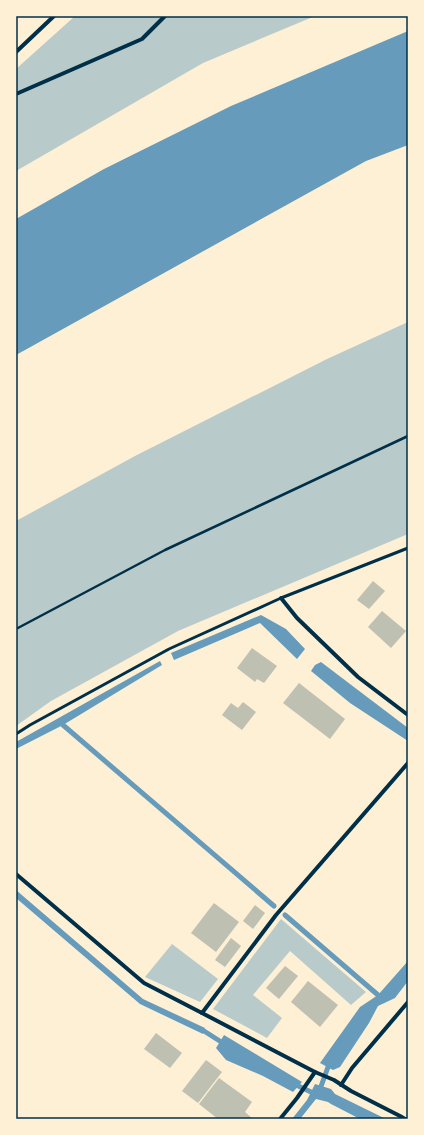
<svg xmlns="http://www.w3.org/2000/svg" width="424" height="1135" font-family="Helvetica,sans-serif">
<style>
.green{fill:#b9caca}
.water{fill:#669bbc}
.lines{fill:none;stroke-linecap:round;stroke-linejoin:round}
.stream{stroke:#669bbc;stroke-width:5}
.building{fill:#bec0b2}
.path{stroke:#003049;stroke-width:2.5}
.service{stroke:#003049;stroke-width:3}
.minor{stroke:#003049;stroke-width:4}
.neatline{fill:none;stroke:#003049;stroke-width:1.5}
</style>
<rect width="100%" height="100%" fill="#fdf0d5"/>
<g class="green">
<polygon points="75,16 315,16 203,63 16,171 16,69"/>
<polygon points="408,322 408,534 178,631 51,701 16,726 16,521 135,456 327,359"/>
<polygon points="281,919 366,992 351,1005 290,951 253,995 282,1018 267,1038 213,1009"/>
<polygon points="172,944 218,979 200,1002 145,977"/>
</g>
<g class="water">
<polygon points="408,31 408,145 366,161 16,355 16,219 104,169 231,106"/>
<polygon points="261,615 286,629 305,649 297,659 260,623 174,660 171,653"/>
<polygon points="160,661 162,665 63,725 16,749 16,742"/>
<polygon points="321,662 408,728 408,741 350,703 311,671 315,665"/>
<polygon points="16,890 143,999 205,1028 203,1034 140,1004 16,898"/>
<polygon points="408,961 408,981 395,998 378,1006 369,1023 340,1067 333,1070 320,1063 360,1007 378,995"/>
<polygon points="224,1035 302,1082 293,1092 263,1076 226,1060 216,1048"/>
<polygon points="315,1084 331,1089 335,1094 386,1119 360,1119 331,1104 328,1102 316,1099 300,1119 292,1119 307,1100"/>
</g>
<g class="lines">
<g class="stream">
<polyline points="63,725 274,906"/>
<polyline points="285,915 378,995"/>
<polyline points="204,1031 226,1045"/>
<polyline points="292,1083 311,1092 317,1094"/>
<polyline points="319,1092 328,1067 331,1063"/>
</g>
</g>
<g class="building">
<polygon points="373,581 385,591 369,609 357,600"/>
<polygon points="382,611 406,631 391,648 368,627"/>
<polygon points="252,648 277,666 264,683 257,679 255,682 237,668"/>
<polygon points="299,683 345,719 330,739 283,703"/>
<polygon points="243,702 256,712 242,730 222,715 231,703 238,708"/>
<polygon points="214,903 239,922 216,952 191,933"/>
<polygon points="255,905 265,913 253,929 243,921"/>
<polygon points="231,938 241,946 225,967 215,960"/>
<polygon points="285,966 298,976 279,999 266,988"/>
<polygon points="308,981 338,1005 320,1027 291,1002"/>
<polygon points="156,1033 182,1053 170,1068 144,1049"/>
<polygon points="206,1060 222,1072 198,1103 182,1091"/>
<polygon points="219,1078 252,1102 245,1112 253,1119 218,1119 199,1104"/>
</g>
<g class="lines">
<polyline class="path" points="16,629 165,550 408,436"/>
<polyline class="service" points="16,734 30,725 169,649 281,598 408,548"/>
<g class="minor">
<polyline points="16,52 54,16"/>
<polyline points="16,94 142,39 165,16"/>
<polyline points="281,598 297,618 358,677 408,715"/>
<polyline points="16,874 144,983 202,1013"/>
<polyline points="341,1085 352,1068 408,1002"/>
<polyline points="280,1119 297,1098 315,1072"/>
<polyline points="405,1119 400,1116 351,1091 334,1080 315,1072 202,1013 276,915 408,763"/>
</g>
</g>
<rect width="424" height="1135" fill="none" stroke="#fdf0d5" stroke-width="34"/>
<rect x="17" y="17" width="390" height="1101" class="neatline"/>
</svg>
